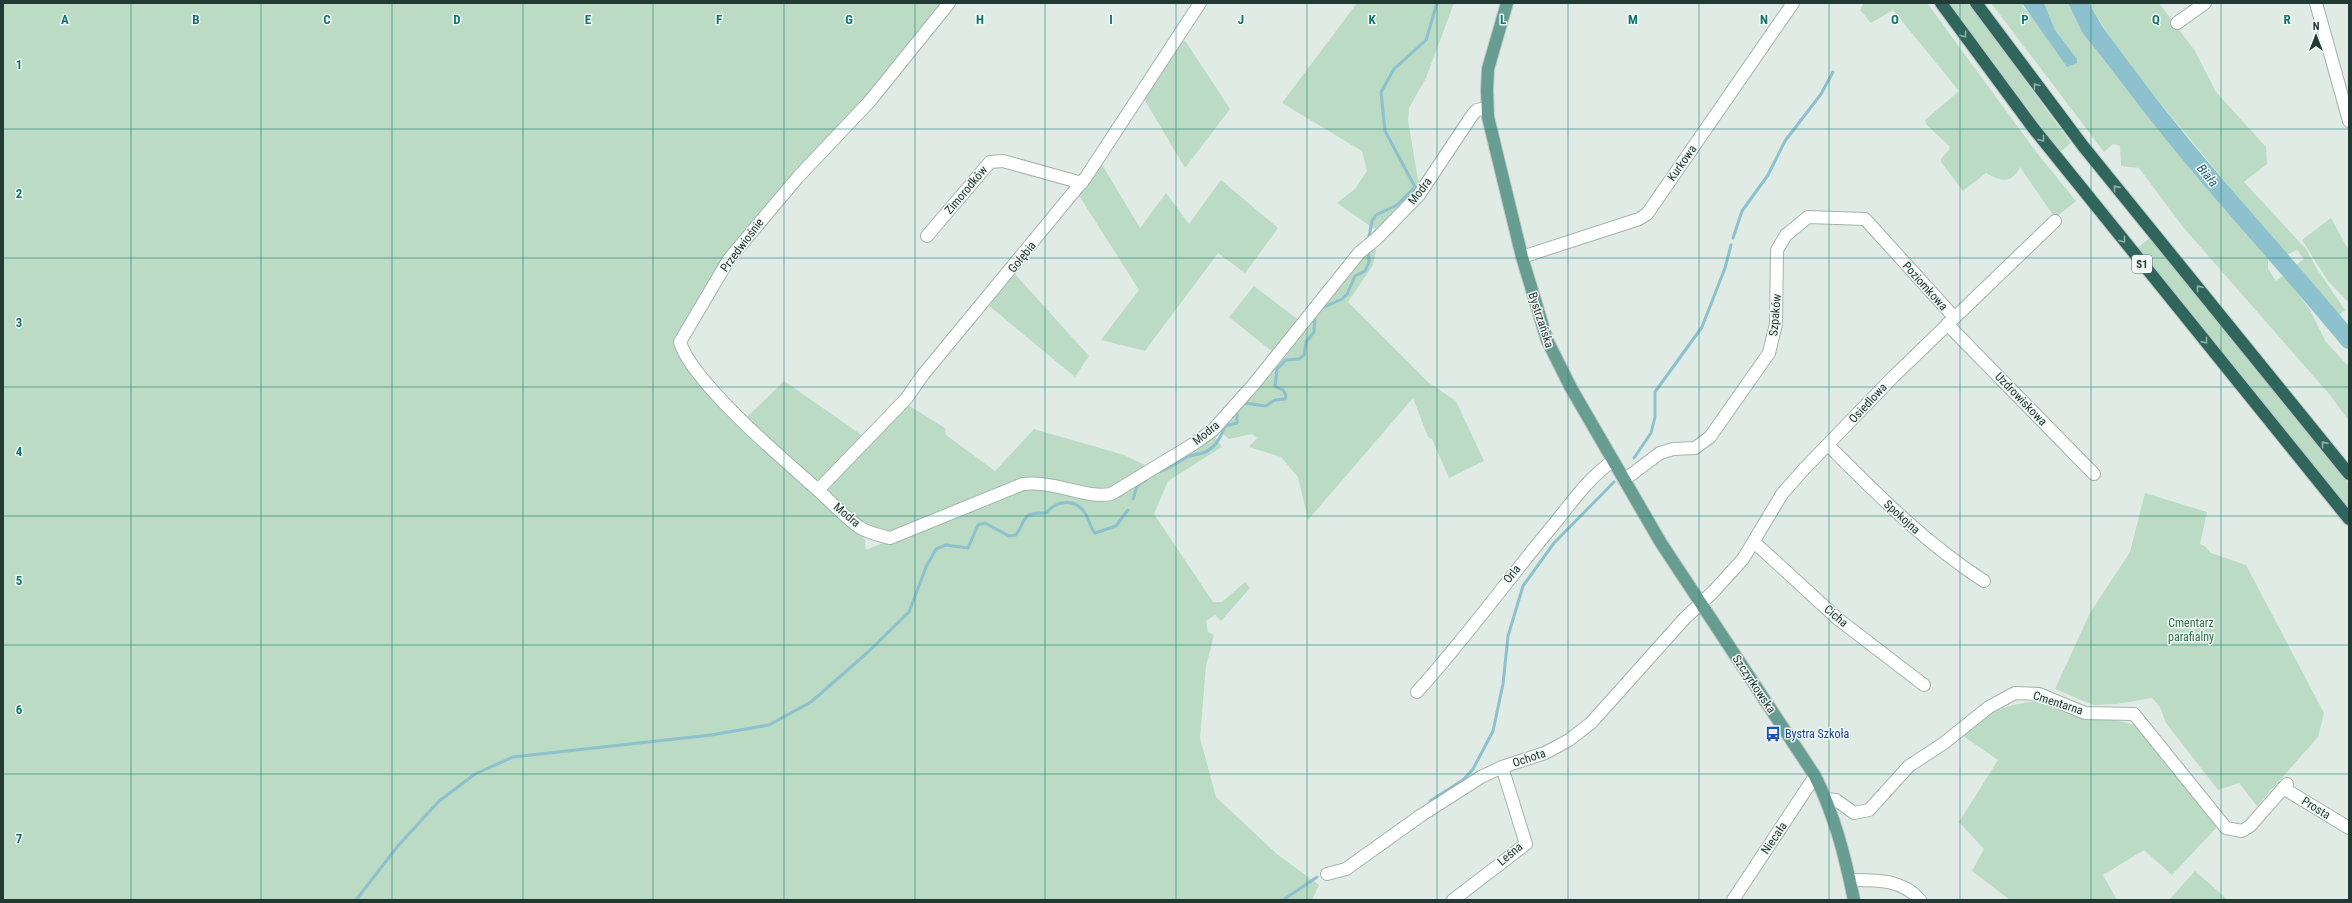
<svg xmlns="http://www.w3.org/2000/svg" width="2352" height="903" font-family="'Roboto Condensed',sans-serif">
<style>
.green{fill:#bbdbc4}
.water{fill:#8cc1cd}
.lines{fill:none;stroke-linecap:round;stroke-linejoin:round}
.stream{stroke:#8cc1cd;stroke-width:3}
.river{stroke:#8cc1cd;stroke-width:18}
.minor-casing{stroke:#a4b2ad;stroke-width:14}
.major-casing{stroke:#c1c8c6;stroke-width:14}
.highway-casing{stroke:#c1c8c6;stroke-width:14}
.minor{stroke:#fff;stroke-width:12}
.major{stroke:#689e91;stroke-width:12}
.highway{stroke:#30655b;stroke-width:12}
.oneway{stroke:#90aea8}
.grid{fill:none;stroke:#0f766e;stroke-width:1;stroke-opacity:0.55}
.labels{text-anchor:middle;stroke-width:3;stroke-linejoin:round;paint-order:stroke}
.shield{fill:#f1f7f4;stroke:#60736e;stroke-width:1}
.shield-label{font-size:11px;font-weight:bold;fill:#223a34}
.street-label{font-size:12px;fill:#223a34;stroke:#f1f7f4}
.park-label{font-size:12px;fill:#2f6f49;stroke:#f1f7f4}
.transit-label{font-size:12px;fill:#164399;stroke:#f1f7f4;text-anchor:start}
.water-label{font-size:13px;font-style:italic;fill:#206372;stroke:#f1f7f4}
.grid-label{font-size:13px;text-anchor:middle;font-weight:bold;fill:#0f766e;stroke:#f1f7f4;stroke-width:3;stroke-linejoin:round;paint-order:stroke}
</style>
<rect width="100%" height="100%" fill="#e1ebe6"/>
<g class="green">
<polygon points="3,3 947,3 921,36 754,225 678,349 859,532 865,540 866,550 1024,486 1104,498 1214,435 1222,447 1168,481 1154,514 1213,602 1222,602 1245,582 1250,588 1221,621 1215,615 1206,621 1208,632 1214,635 1206,666 1200,738 1216,797 1278,855 1319,885 1312,900 3,900"/>
<polygon points="1357,3 1454,3 1426,78 1409,108 1408,120 1418,180 1424,182 1380,233 1337,203 1355,189 1367,171 1362,151 1282,103"/>
<path d="M 1864,3 L 1927,3 L 2037,153 L 2076,201 L 2055,218 L 2020,167 C 2012,184 2001,182 1986,173 L 1963,191 L 1941,162 L 1941,159 L 1949,150 L 1950,147 L 1926,124 L 1925,120 L 1959,91 L 1893,10 L 1871,23 L 1860,10 Z"/>
<polygon points="1949,3 1968,3 2071,143 2060,152"/>
<polygon points="1991,3 2022,3 2024,8 2077,59 2055,30 2044,3 2068,3 2082,32 2133,97 2268,255 2268,269 2276,281 2284,275 2310,310 2326,342 2349,367 2349,421 2330,395 2183,227 2139,168 2121,166 2120,146 2113,144 2104,152"/>
<path d="M 2089,3 L 2159,3 L 2195,51 L 2216,92 L 2266,147 L 2267,164 L 2244,182 L 2306,249 L 2317,269 L 2345,310 L 2339,315 L 2296,265 L 2304,259 L 2297,250 L 2286,255 C 2252,216 2220,175 2187,135 C 2152,93 2116,51 2089,3 Z"/>
<polygon points="1182,41 1186,42 1230,109 1185,168 1143,97"/>
<polygon points="1101,163 1140,228 1166,193 1189,224 1221,180 1278,228 1245,273 1218,253 1145,351 1101,340 1139,290 1078,194"/>
<polygon points="2331,218 2349,251 2349,303 2328,281 2302,240"/>
<polygon points="2150,238 2349,484 2349,510 2137,248"/>
<polygon points="1371,246 1376,250 1373,265 1348,302 1429,383 1456,401 1484,461 1449,478 1432,439 1428,437 1413,398 1308,520 1298,477 1281,457 1249,447 1257,438 1252,434 1229,439 1219,430"/>
<polygon points="1014,273 1089,356 1075,377 988,305"/>
<polygon points="1254,286 1300,321 1274,353 1229,317"/>
<polygon points="784,381 866,438 819,486 745,419"/>
<polygon points="908,405 945,428 946,435 995,471 1034,429 1124,455 1149,467 1110,492 1046,481 891,534 863,526 823,489"/>
<polygon points="2145,493 2207,512 2200,544 2206,547 2211,553 2246,565 2324,713 2318,737 2257,806 2239,783 2218,790 2166,723 2160,707 2152,698 2117,704 2093,705 2055,689 2090,613 2130,552"/>
<path d="M 2035,701 L 2083,719 L 2104,717 L 2138,726 L 2208,814 L 2217,827 L 2172,875 L 2144,850 L 2103,875 L 2117,900 L 2010,900 L 1972,871 L 1984,849 L 1959,822 L 1998,760 L 1963,736 C 1990,712 1999,706 2035,701 Z"/>
<polygon points="2195,871 2228,900 2169,900"/>
</g>
<g class="water">
<polygon points="2022,3 2044,3 2055,30 2077,59 2077,63 2067,67"/>
<polygon points="2068,3 2089,3 2102,26 2146,86 2133,97 2082,32"/>
</g>
<g class="lines">
<g class="stream">
<polyline points="1733,238 1742,211 1768,175 1785,141 1821,94 1833,72"/>
<polyline points="1368,241 1372,221 1376,215 1397,205 1415,187 1385,131 1381,92 1394,69 1426,40 1437,3"/>
<polyline points="1320,309 1342,299 1347,294 1355,276 1365,271 1369,262 1368,250"/>
<polyline points="1242,406 1245,403 1265,406 1275,400 1285,399 1286,395 1283,390 1275,386 1277,369 1286,360 1299,359 1304,355 1306,342 1314,332 1315,315"/>
<polyline points="1634,458 1651,433 1655,417 1655,392 1702,327 1725,268 1731,245"/>
<path d="M 1157,472 C 1170,469 1176,463 1187,457 C 1191,455 1195,455 1199,454 C 1214,451 1220,439 1225,426 L 1237,423 L 1237,411"/>
<polyline points="1133,499 1137,486 1147,479"/>
<polyline points="1430,801 1463,780 1473,769 1493,731 1503,684 1508,636 1523,586 1554,543 1614,482"/>
<path d="M 356,900 L 397,847 L 438,802 L 475,774 L 513,757 L 711,735 L 769,725 L 811,702 L 868,652 L 909,612 L 926,567 L 936,549 L 946,545 L 968,548 L 978,525 L 985,523 L 1009,536 L 1016,535 C 1027,519 1021,512 1046,513 C 1057,500 1075,498 1085,513 C 1090,520 1089,526 1095,533 L 1116,526 L 1128,510"/>
<polyline points="1283,900 1317,877"/>
</g>
<path class="river" d="M 2125,72 C 2194,166 2275,250 2349,340"/>
<defs>
<g id="minor">
<path d="M 949,3 L 870,101 L 798,177 L 729,259 L 680,342 C 691,381 785,461 818,490 C 831,502 844,516 859,527 C 868,533 879,535 890,538 L 1023,484 C 1054,480 1085,499 1111,494 L 1195,443 L 1213,430 L 1254,384 L 1359,253 L 1376,239 L 1419,195 L 1473,114 L 1477,110 L 1487,108"/>
<polyline points="2316,3 2349,121"/>
<polyline points="2177,23 2205,3"/>
<polyline points="927,236 990,162 1003,161 1082,183"/>
<polyline points="1522,257 1639,219 1647,214 1793,3"/>
<polyline points="1947,324 2094,474"/>
<path d="M 1828,445 C 1877,494 1925,543 1984,581"/>
<polyline points="1624,480 1660,453 1673,449 1695,448 1710,437 1769,353 1776,324 1777,250 1786,235 1808,217 1865,219 1954,317"/>
<polyline points="818,490 906,399 922,376 1086,177 1200,3"/>
<polyline points="1754,542 1838,619 1924,685"/>
<path d="M 1417,692 C 1466,638 1508,579 1555,523 C 1572,502 1590,476 1613,461"/>
<polyline points="2283,788 2349,828"/>
<polyline points="1826,799 1836,800 1854,813 1869,810 1909,766 1944,743 1989,707 2015,693 2039,694 2085,713 2134,714 2226,828 2242,831 2250,826 2287,784"/>
<polyline points="1327,874 1346,869 1420,816 1481,777 1502,767 1545,753 1569,740 1591,723 1685,618 1713,592 1743,559 1782,494 1804,469 1893,377 2055,221"/>
<path d="M 1850,880 C 1876,880 1902,879 1920,900"/>
<polyline points="1453,900 1526,844 1502,767"/>
<polyline points="1733,900 1815,776"/>
</g>
<path id="major" d="M 1507,3 L 1488,69 L 1487,90 L 1488,117 L 1522,257 L 1547,340 L 1571,388 L 1661,543 L 1815,776 C 1835,816 1845,857 1854,900"/>
<g id="highway">
<polyline points="1941,3 2034,129 2349,519"/>
<polyline points="1976,3 2083,146 2349,474"/>
</g>
</defs>
<use href="#minor" class="minor-casing"/>
<use href="#major" class="major-casing"/>
<use href="#highway" class="highway-casing"/>
<use href="#minor" class="minor"/>
<use href="#major" class="major"/>
<use href="#highway" class="highway"/>
</g>
<defs><path id="oneway-chevron" d="M-2-3.5L2.5 0L-2 3.5" fill="none" stroke-width="1.6" stroke-linecap="round" stroke-linejoin="round"/></defs>
<g class="oneway">
<use href="#oneway-chevron" transform="translate(1964 35) rotate(55)"/>
<use href="#oneway-chevron" transform="translate(2036 86) rotate(-128)"/>
<use href="#oneway-chevron" transform="translate(2042 139) rotate(51)"/>
<use href="#oneway-chevron" transform="translate(2116 188) rotate(-129)"/>
<use href="#oneway-chevron" transform="translate(2123 240) rotate(51)"/>
<use href="#oneway-chevron" transform="translate(2199 288) rotate(-129)"/>
<use href="#oneway-chevron" transform="translate(2205 341) rotate(51)"/>
<use href="#oneway-chevron" transform="translate(2324 444) rotate(-129)"/>
</g>
<path class="grid" d="M 131,3 L 131,900M 261,3 L 261,900M 392,3 L 392,900M 523,3 L 523,900M 653,3 L 653,900M 784,3 L 784,900M 915,3 L 915,900M 1045,3 L 1045,900M 1176,3 L 1176,900M 1307,3 L 1307,900M 1437,3 L 1437,900M 1568,3 L 1568,900M 1699,3 L 1699,900M 1829,3 L 1829,900M 1960,3 L 1960,900M 2091,3 L 2091,900M 2221,3 L 2221,900M 3,129 L 2349,129M 3,258 L 2349,258M 3,387 L 2349,387M 3,516 L 2349,516M 3,645 L 2349,645M 3,774 L 2349,774"/>
<defs>
<symbol id="bus-bare" viewBox="-9 -9 18 18"><path d="M-5-6H5V4H4V6H2V4H-2V6H-4V4H-5ZM-3.5-4V0h7V-4ZM-3.5 1.2v1.5H-2V1.2ZM2 1.2v1.5H3.5V1.2Z" fill="#1a4fb4" stroke="#f1f7f4" stroke-width="2.5" paint-order="stroke"/></symbol>
</defs>
<g fill-rule="evenodd">
<use href="#bus-bare" x="1762" y="723" width="22" height="22"/>
</g>
<g class="labels">
<rect class="shield" x="2132" y="255" width="20" height="18" rx="3"/>
<g class="shield-label">
<text x="2142" y="268">S1</text>
</g>
<g class="street-label">
<text transform="translate(1682 163) rotate(-55)" y="4">Kurkowa</text>
<text transform="translate(966 190) rotate(-50)" y="4">Zimorodków</text>
<text transform="translate(1420 191) rotate(-53)" y="4">Modra</text>
<text transform="translate(742 245) rotate(-53)" y="4">Przedwiośnie</text>
<text transform="translate(1022 257) rotate(-51)" y="4">Gołębia</text>
<text transform="translate(1925 286) rotate(48)" y="4">Poziomkowa</text>
<text transform="translate(1775 315) rotate(-85)" y="4">Szpaków</text>
<text transform="translate(1541 320) rotate(72)" y="4">Bystrzańska</text>
<text transform="translate(2021 399) rotate(46)" y="4">Uzdrowiskowa</text>
<text transform="translate(1868 403) rotate(-47)" y="4">Osiedlowa</text>
<text transform="translate(1206 433) rotate(-39)" y="4">Modra</text>
<text transform="translate(847 515) rotate(40)" y="4">Modra</text>
<text transform="translate(1902 517) rotate(42)" y="4">Spokojna</text>
<text transform="translate(1512 574) rotate(-51)" y="4">Orla</text>
<text transform="translate(1836 616) rotate(40)" y="4">Cicha</text>
<text transform="translate(1754 684) rotate(56)" y="4">Szczyrkowska</text>
<text transform="translate(2058 703) rotate(18)" y="4">Cmentarna</text>
<text transform="translate(1529 758) rotate(-19)" y="4">Ochota</text>
<text transform="translate(2316 808) rotate(32)" y="4">Prosta</text>
<text transform="translate(1774 838) rotate(-56)" y="4">Niecała</text>
<text transform="translate(1510 854) rotate(-40)" y="4">Leśna</text>
</g>
<g class="park-label">
<text x="2191" y="627">Cmentarz<tspan x="2191" dy="14">parafialny</tspan></text>
</g>
<g class="transit-label">
<text x="1785" y="738">Bystra Szkoła</text>
</g>
<g class="water-label">
<text transform="translate(2208 175) rotate(51)" y="5">Biała</text>
</g>
</g>
<g class="grid-label">
<text x="65" y="24">A</text>
<text x="196" y="24">B</text>
<text x="327" y="24">C</text>
<text x="457" y="24">D</text>
<text x="588" y="24">E</text>
<text x="719" y="24">F</text>
<text x="849" y="24">G</text>
<text x="980" y="24">H</text>
<text x="1111" y="24">I</text>
<text x="1241" y="24">J</text>
<text x="1372" y="24">K</text>
<text x="1503" y="24">L</text>
<text x="1633" y="24">M</text>
<text x="1764" y="24">N</text>
<text x="1895" y="24">O</text>
<text x="2025" y="24">P</text>
<text x="2156" y="24">Q</text>
<text x="2287" y="24">R</text>
<text x="19" y="69">1</text>
<text x="19" y="198">2</text>
<text x="19" y="327">3</text>
<text x="19" y="456">4</text>
<text x="19" y="585">5</text>
<text x="19" y="714">6</text>
<text x="19" y="843">7</text>
</g>
<rect width="2352" height="903" fill="none" stroke="#223a34" stroke-width="8"/>
<g transform="translate(2316 36)" stroke="#f1f7f4" stroke-width="3" paint-order="stroke">
<path d="M0-3L7 15L0 10L-7 15Z" fill="#223a34"/>
<text y="-6" font-size="11" font-weight="bold" text-anchor="middle" fill="#223a34">N</text>
</g>
</svg>
